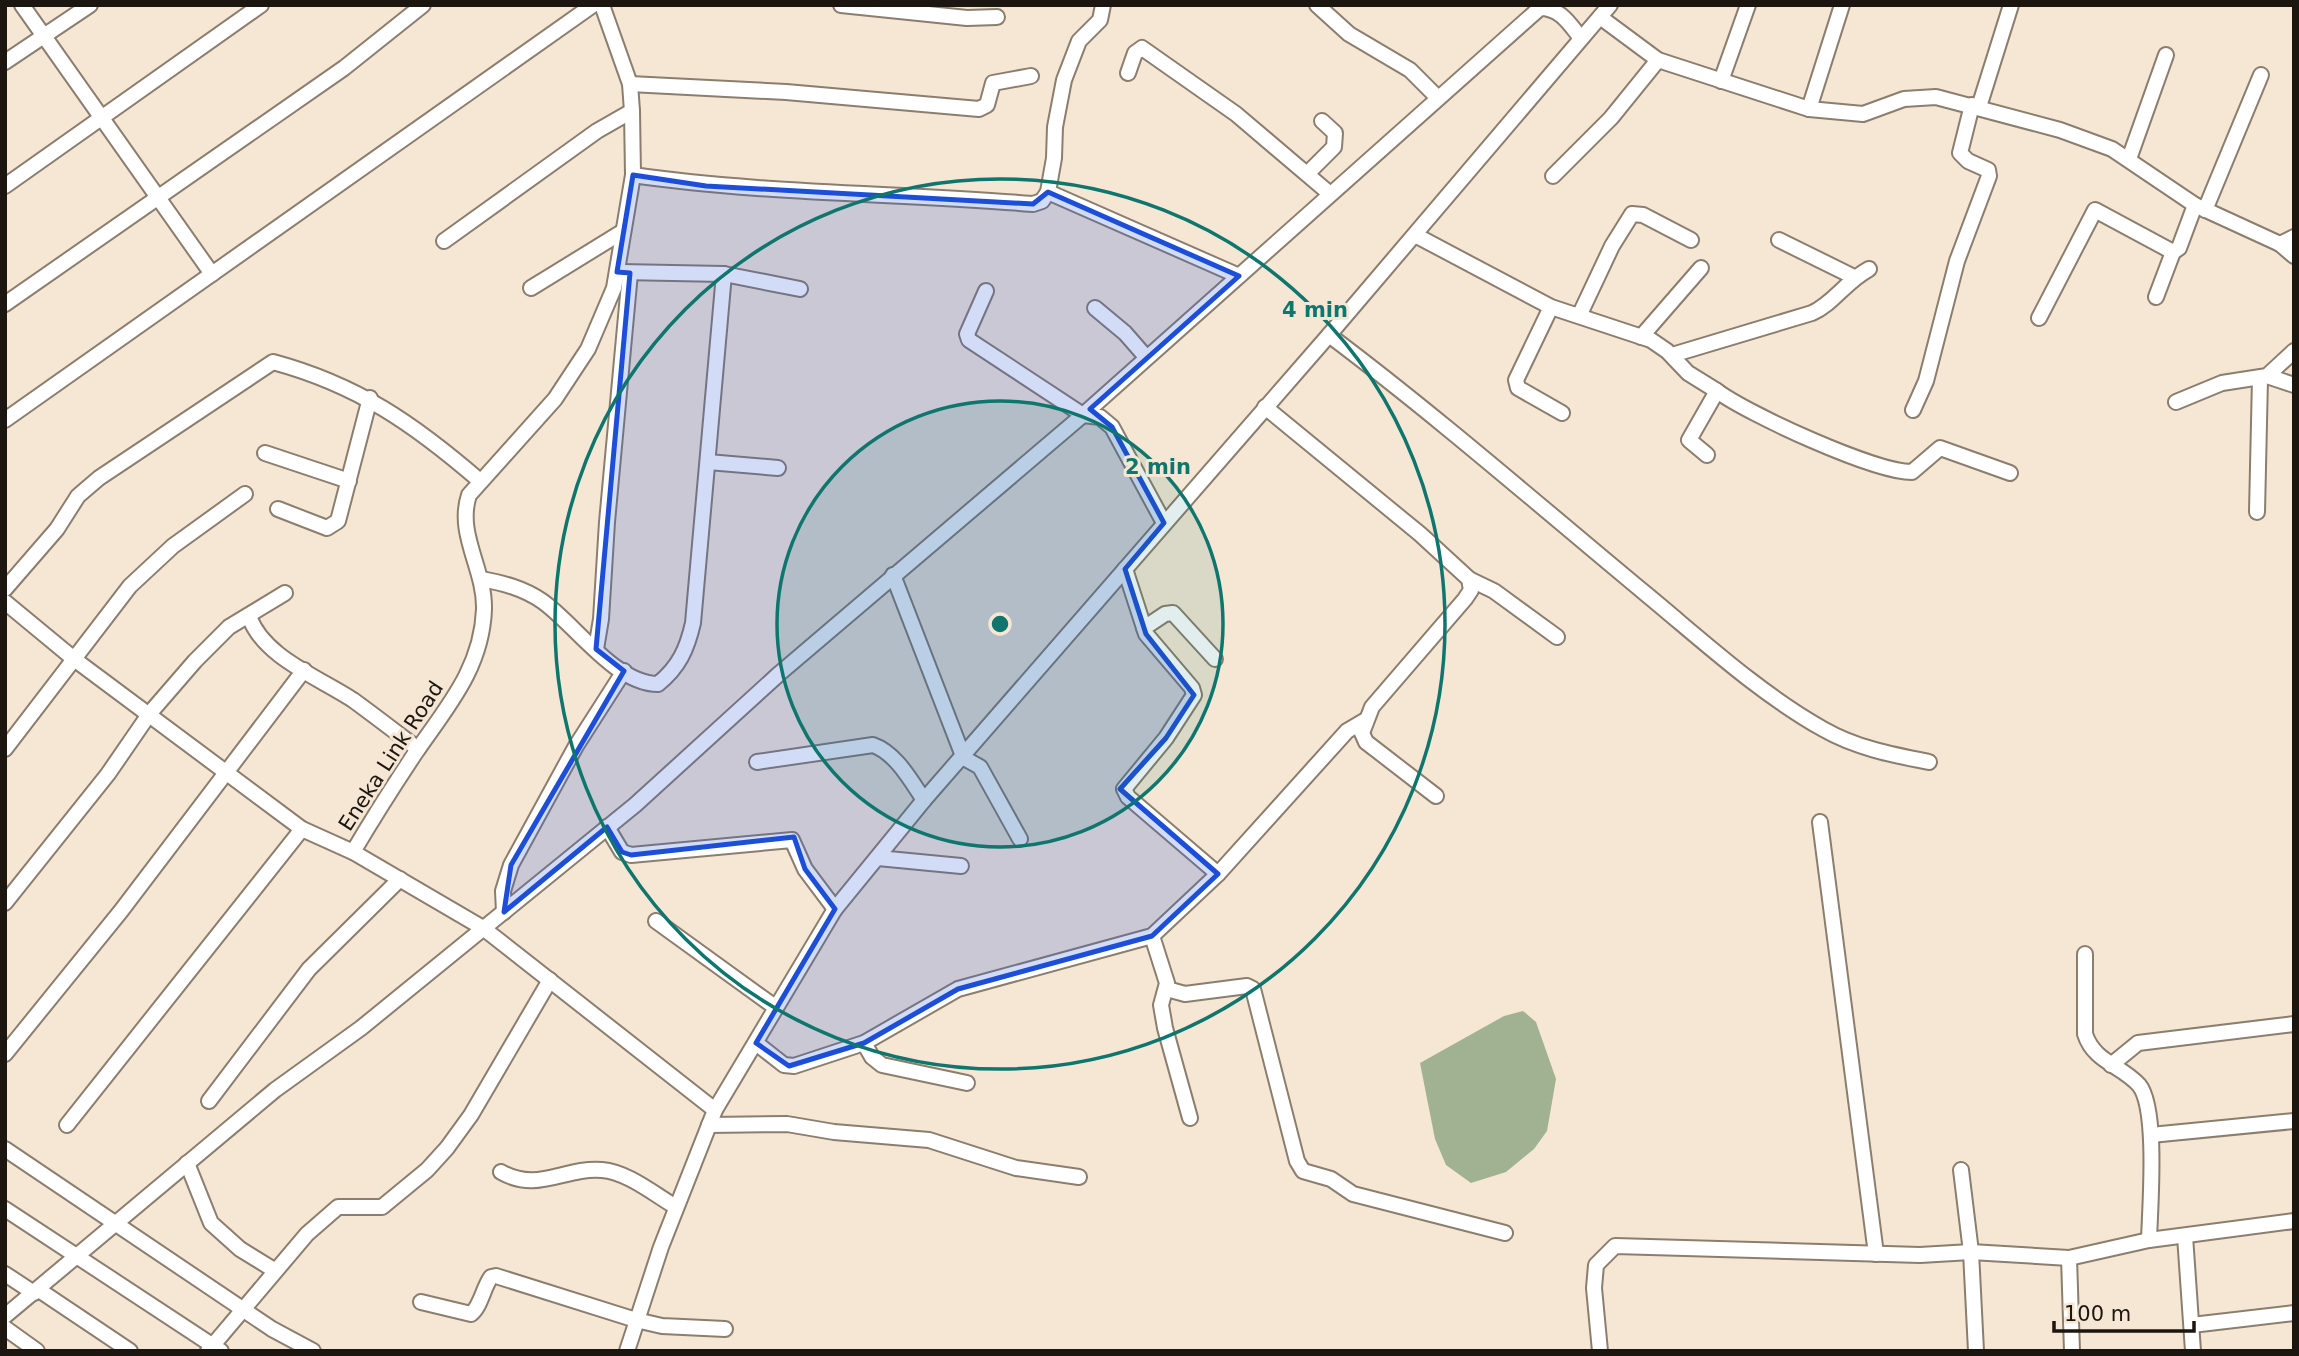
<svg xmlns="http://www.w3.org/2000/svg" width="2299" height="1356" font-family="'DejaVu Sans',sans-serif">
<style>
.forest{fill:#a0b291}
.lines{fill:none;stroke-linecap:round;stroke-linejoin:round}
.minor-casing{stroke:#8b7e6e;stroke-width:18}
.minor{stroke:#fff;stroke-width:14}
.marked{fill:#1d4ed8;fill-opacity:0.2;stroke:#1d4ed8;stroke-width:5;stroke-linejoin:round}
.ring{fill:none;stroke:#0f766e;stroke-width:3.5}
.labels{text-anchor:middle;stroke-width:6;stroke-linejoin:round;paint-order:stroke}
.street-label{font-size:21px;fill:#1b1610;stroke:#f6e7d5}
.centre{fill:#0f766e;stroke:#f6e7d5;stroke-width:3.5}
.ring-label{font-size:21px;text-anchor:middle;font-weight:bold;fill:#0f766e;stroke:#f6e7d5;stroke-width:6;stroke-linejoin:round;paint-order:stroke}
</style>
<rect width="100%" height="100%" fill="#f6e7d5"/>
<polygon class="forest" points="1523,1011 1536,1022 1556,1079 1547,1131 1534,1149 1506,1172 1471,1183 1446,1165 1435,1139 1420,1063 1504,1016"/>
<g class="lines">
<defs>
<g id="minor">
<polyline points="22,5 212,274"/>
<path d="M 602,5 L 630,84 L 632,111 L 633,175 L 614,288 L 588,349 L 555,399 L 469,495 C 456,534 485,569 484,609 C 482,668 447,707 416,752 C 394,785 373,818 353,852 L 483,928 L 715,1110"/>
<polyline points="841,5 967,18 997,17"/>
<polyline points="1317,5 1349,34 1410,70 1437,97"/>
<polyline points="1600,17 1658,60 1809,109 1863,114 1904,99 1936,97 2060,130 2112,149 2195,205 2280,244 2294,237"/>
<polyline points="5,62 90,5"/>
<polyline points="1128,73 1135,53 1142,48 1236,114 1329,193"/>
<polyline points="1721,81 1748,5"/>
<polyline points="630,84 786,92 979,109 987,105 993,83 1031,76"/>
<polyline points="1979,107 2011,5"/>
<polyline points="1809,109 1842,5"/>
<polyline points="2129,159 2166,55"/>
<polyline points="1308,173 1334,147 1335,133 1322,121"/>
<path d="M 633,175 C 765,194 900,193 1033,204 L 1042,201 L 1048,192 L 1054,158 L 1055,127 L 1064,80 L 1079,41 L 1100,20 L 1103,5"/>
<polyline points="1553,176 1611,118 1658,60"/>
<polyline points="5,186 261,5"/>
<polyline points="1048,192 1239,276"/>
<polyline points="2205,210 2261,75"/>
<polyline points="1415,235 1551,307 1651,340 1667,351 1688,373 1717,391 1689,440 1707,455"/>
<polyline points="1779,240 1854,277"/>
<polyline points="444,241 597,131 632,111"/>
<polyline points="2280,244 2294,256"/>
<polyline points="621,272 724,274 800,289"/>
<polyline points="531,288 622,232"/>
<polyline points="986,291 967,334 969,340 1083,415 1100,417 1112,427 1164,523"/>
<polyline points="2156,297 2173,252"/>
<polyline points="5,304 344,68 423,5"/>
<polyline points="1551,307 1516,380 1518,388 1562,413"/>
<polyline points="1095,308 1125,333 1146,357"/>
<polyline points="1580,314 1612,246 1632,214 1643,215 1691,240"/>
<polyline points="2039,318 2095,210 2173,252 2179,248 2195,205"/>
<path d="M 1329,335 C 1438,417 1541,507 1646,594 C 1703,641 1759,693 1823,729 C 1856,748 1893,755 1929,762"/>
<polyline points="1641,337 1701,268"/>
<path d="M 1672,355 L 1812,313 C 1834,303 1845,282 1869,269"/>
<polyline points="2267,376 2294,385"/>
<path d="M 1717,391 C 1748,414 1874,472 1912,472 L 1940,448 L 2010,473"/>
<polyline points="2176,402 2222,383 2267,376 2294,351"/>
<polyline points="1265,407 1420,534 1469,579 1471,590 1465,599 1372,707 1362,733 1366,742 1436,796"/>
<polyline points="1913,410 1926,381 1957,261 1989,176 1988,170 1968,161 1960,153 1972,105"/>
<polyline points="5,420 593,5"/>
<polyline points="265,453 349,481"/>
<polyline points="708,462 778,468"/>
<polyline points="278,509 327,528 338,521 370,398"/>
<polyline points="2257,512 2260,378"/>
<polyline points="1125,569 1146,634 1192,688 1194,695 1166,738 1124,789 1128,797 1218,874"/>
<polyline points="893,575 963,756"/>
<path d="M 481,579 C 503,583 523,588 542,601 C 575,624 615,684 658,684 C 679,667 687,649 693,623 L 724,274"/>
<polyline points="1469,579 1494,591 1557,637"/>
<path d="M 5,589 L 57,529 L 78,496 L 99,478 L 273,362 C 358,385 414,424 480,481"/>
<polyline points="5,602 74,659 302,829 353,852"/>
<path d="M 249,616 C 263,657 318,677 353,700 C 375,716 397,733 418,749"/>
<polyline points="1144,628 1165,614 1173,613 1215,659"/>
<polyline points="596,649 601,619 607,522 630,273"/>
<polyline points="5,749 130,586 173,546 245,494"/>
<polyline points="962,757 980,767 1020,839"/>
<path d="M 757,762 L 873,745 C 896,753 911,781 924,800"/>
<polyline points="1820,822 1876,1254"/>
<polyline points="607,827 622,852 631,855 792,840 805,869 835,909"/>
<polyline points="878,858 961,866"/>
<polyline points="5,903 108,774 150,713 195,661 229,627 285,593"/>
<polyline points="504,912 503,891 511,865 576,746 624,671"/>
<polyline points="656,921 775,1007"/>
<polyline points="1152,936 1167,983 1161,1005 1165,1028 1190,1118"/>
<path d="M 2085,954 L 2085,1034 C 2094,1062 2121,1065 2139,1085 C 2158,1108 2150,1207 2149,1240"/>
<polyline points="1167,989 1185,994 1247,986 1253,989 1297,1161 1303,1171 1331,1179 1353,1194 1505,1233"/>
<polyline points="756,1043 784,1065 794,1066 864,1043 958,989 1152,936 1218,874 1347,731 1364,721"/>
<polyline points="864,1043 872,1057 882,1065 967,1083"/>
<polyline points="5,1054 121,911 304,670"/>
<polyline points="2111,1065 2138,1043 2294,1024"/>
<polyline points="209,1101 309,969 400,879"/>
<polyline points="67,1125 302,829"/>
<polyline points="709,1125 787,1124 834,1132 929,1140 1016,1168 1079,1177"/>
<polyline points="2151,1135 2294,1121"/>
<polyline points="5,1149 272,1329 313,1351"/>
<polyline points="187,1163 211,1223 240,1249 274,1270"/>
<polyline points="1961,1170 1971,1252 1976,1351"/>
<path d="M 501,1172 C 538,1193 564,1167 602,1170 C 628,1172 655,1195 676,1207"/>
<polyline points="5,1209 221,1351"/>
<polyline points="2185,1236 2193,1351"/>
<polyline points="2069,1258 2072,1351"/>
<polyline points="5,1274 34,1293"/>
<polyline points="39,1290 130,1351"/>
<path d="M 421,1302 L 471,1314 C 481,1306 483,1288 491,1277 L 496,1276 L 636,1320 L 662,1326 L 725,1329"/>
<path d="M 5,1316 L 275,1090 L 361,1028 L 635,805 L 780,673 L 1083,415 L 1540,8 C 1560,8 1569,23 1580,37"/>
<polyline points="2192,1325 2294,1313"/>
<polyline points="5,1328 37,1351"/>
<polyline points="208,1351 307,1234 338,1207 382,1207 427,1170 447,1148 471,1115 550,980"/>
<polyline points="627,1351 661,1247 715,1110 835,909 924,800 1329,335 1610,5"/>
<polyline points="1600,1351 1594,1288 1596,1265 1615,1246 1920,1255 1971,1252 2069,1258 2149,1240 2294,1221"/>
</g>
</defs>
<use href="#minor" class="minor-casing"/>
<use href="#minor" class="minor"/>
</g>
<path class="marked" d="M 633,175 L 706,186 L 1033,204 L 1048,192 L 1239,276 L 1090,409 L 1112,427 L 1164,523 L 1125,569 L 1146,634 L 1194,695 L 1166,738 L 1120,789 L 1218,874 L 1152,936 L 958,989 L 864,1043 L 789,1066 L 756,1043 L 835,909 L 805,869 L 794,837 L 631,855 L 622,852 L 607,827 L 504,912 L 511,865 L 624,671 L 596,649 L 630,273 L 617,272 Z"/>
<circle cx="1000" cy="624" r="223" fill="#0f766e" fill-opacity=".12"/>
<g class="ring">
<circle cx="1000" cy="624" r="223"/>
<circle cx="1000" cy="624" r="445"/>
</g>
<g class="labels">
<g class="street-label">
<text transform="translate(391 756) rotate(-57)" y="7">Eneka Link Road</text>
</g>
</g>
<circle cx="1000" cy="624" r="10" class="centre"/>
<g class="ring-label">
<text x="1315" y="317">4 min</text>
<text x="1158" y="474">2 min</text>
</g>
<rect width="2299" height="1356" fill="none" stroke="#1b1610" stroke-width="14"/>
<path d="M2054 1321v10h140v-10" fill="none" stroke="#1b1610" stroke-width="3.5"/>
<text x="2064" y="1321" font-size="21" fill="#1b1610" stroke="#f6e7d5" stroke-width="5" paint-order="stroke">100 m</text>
</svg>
